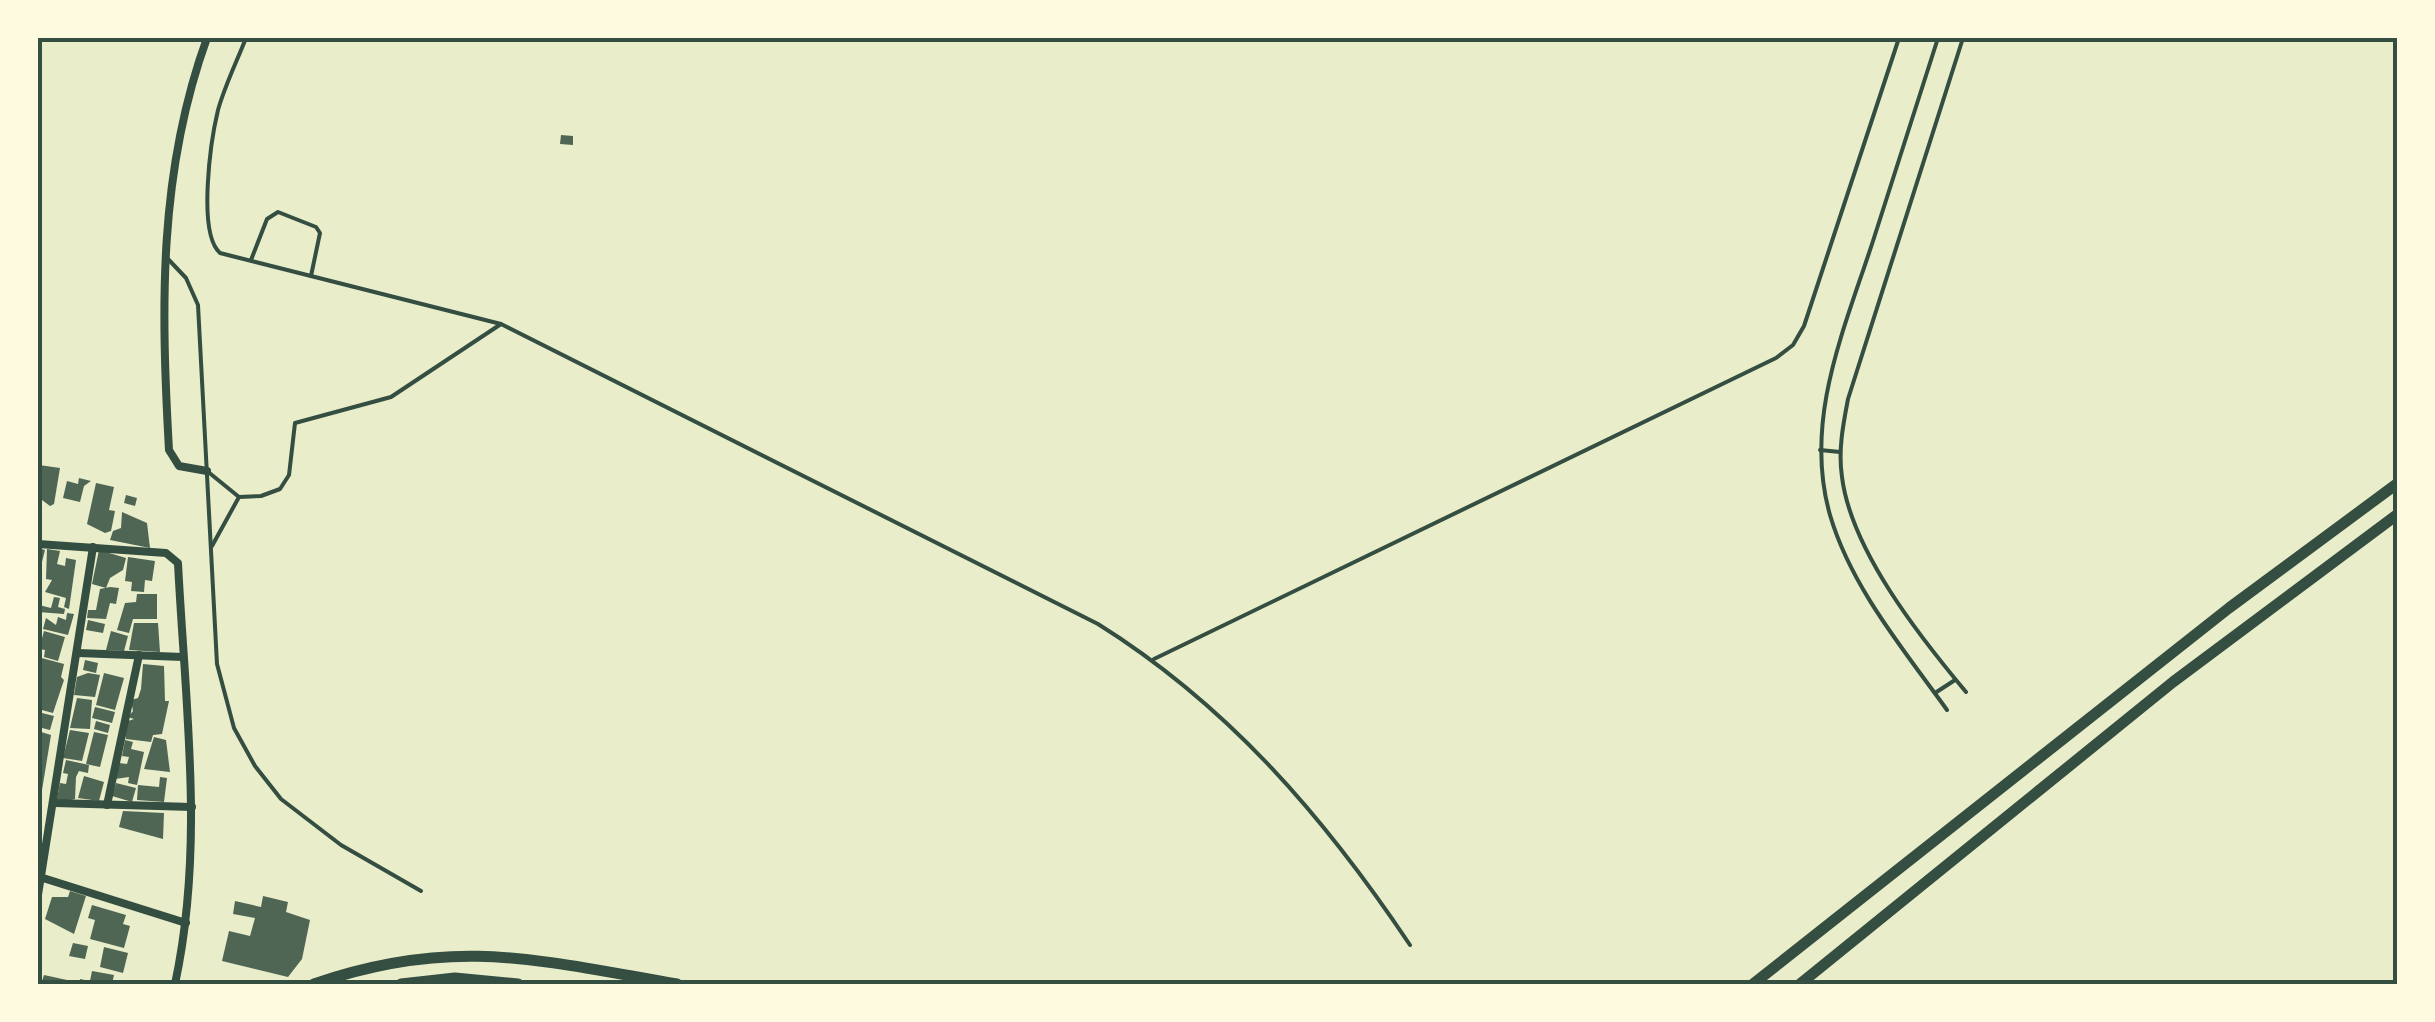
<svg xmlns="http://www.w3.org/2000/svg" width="2435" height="1022" font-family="Commissioner,sans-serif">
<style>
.building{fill:#4f6655}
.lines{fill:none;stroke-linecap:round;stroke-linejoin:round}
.service{stroke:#344e41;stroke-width:4}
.minor{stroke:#344e41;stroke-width:8}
.secondary{stroke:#344e41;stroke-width:11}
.neatline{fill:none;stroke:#344e41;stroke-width:4}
</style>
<rect width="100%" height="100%" fill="#e9edc9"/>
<g class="building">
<polygon points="561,135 573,136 573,145 560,144"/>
<polygon points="39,465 60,468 54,504 50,506 38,497"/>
<polygon points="79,478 91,481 84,486 80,502 63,498 67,481 78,484"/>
<polygon points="96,483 114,487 109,510 115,511 111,531 105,533 87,524"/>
<polygon points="126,495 137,498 135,506 124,503"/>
<polygon points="122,512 147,523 150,548 110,540 113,531 121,528"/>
<polygon points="38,548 45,550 39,574 38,573"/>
<polygon points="47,549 60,551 57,564 65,566 66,558 76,560 69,609 64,607 66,598 45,592 52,580 46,579"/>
<polygon points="99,550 126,558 123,570 110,578 106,588 92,584"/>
<polygon points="128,557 155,561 152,581 145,580 144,592 131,591 132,582 125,581"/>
<polygon points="110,587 119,588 116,604 110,603 106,619 87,618 88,610 96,610 100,589"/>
<polygon points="137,594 157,594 157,619 133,619 129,633 117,630 125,603 136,602"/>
<polygon points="54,597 60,598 58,607 65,609 64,614 38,612 39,605 51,608"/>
<polygon points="67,613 74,614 68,635 43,629 46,618 56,625 58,617 66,620"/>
<polygon points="88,620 105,624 103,633 86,630"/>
<polygon points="134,623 158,623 160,652 129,650"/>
<polygon points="44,631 65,637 58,661 44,657 45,650 39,649"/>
<polygon points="111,631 128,636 124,651 106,650"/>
<polygon points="38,657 64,664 61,677 64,680 53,713 38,709 42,669 38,668"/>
<polygon points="85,660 98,663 96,673 83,670"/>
<polygon points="143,664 164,666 165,701 169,701 162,734 153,735 151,742 126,739 125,731 128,721 134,719 128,717 133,711 131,700 138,698 141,689"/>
<polygon points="88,673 100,675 95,697 74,695 77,677"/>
<polygon points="104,673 124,678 115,710 96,705"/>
<polygon points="77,698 92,700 90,729 70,728"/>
<polygon points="95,707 115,712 112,723 92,718"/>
<polygon points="38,712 54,716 50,730 38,727"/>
<polygon points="96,721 110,725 108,733 94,729"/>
<polygon points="70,730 89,733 82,761 63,758"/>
<polygon points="38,731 51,735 42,790 38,789"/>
<polygon points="94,732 108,735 100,767 86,764"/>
<polygon points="154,737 166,740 170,772 144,769"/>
<polygon points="125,740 133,742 131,749 144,752 137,785 128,783 129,777 115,779 119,763 127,764 129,757 122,756"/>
<polygon points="66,760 89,765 88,773 79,771 76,777 75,799 66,801 57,799 60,783 66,784 68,774 63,773"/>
<polygon points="84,776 104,782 99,801 78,798"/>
<polygon points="160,777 167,778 164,802 137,800 138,785 159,787"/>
<polygon points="116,783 136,788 132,802 112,796"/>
<polygon points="123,811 164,813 163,839 119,827"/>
<polygon points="70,891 86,896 74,934 45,919 52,897 68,897"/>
<polygon points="263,896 288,902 286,912 310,920 302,959 288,977 222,961 229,931 250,936 255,918 233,914 235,901 261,907"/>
<polygon points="92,905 126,915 123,924 130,926 124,948 90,939 95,920 88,918"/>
<polygon points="73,943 88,946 85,959 69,956"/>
<polygon points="104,947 128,953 123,973 100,967"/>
<polygon points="92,971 114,975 112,984 79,984 80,979 90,981"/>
<polygon points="44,975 67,980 66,984 41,984"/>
</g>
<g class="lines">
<g class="service">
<path d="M 246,38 C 237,61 225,85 218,110 C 211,139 197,233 220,253 L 501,324 L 1098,624 C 1229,706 1325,818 1410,945"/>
<path d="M 1938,38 C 1916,105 1895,173 1873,241 C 1844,330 1803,421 1830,515 C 1851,587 1904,650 1947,710"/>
<path d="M 1963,38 L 1848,399 C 1843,425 1838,451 1842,477 C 1851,550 1920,637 1966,692"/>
<polyline points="168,259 186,278 198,305 217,664 234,728 255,766 281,799 341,845 421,891"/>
<polyline points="251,260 267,219 278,212 316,227 320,233 311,276"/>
<polyline points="1820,450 1840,452"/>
<polyline points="207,471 239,497 261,496 280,489 289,475 295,423 391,397 501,324"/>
<polyline points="212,546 239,497"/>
<polyline points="1154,659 1776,358 1793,345 1804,326 1899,38"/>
<polyline points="1935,693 1955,680"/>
</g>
<g class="minor">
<path d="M 207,471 L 179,466 L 169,450 C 161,308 158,173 207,38"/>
<path d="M 38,544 L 166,553 L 178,563 C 185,704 205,845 175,984"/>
<polyline points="78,653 183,657"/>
<polyline points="55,803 192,807"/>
<polyline points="107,805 139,655"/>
<polyline points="43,878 186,923"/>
<polyline points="38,895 93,547"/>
</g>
<g class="secondary">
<path d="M 314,984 C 453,936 538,960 677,984"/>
<polyline points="401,984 455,978 518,984"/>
<polyline points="1753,984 2229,608 2398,483"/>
<polyline points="1800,984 2173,682 2398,514"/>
</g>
</g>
<rect width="2435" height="1022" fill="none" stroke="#fefae0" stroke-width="80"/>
<rect x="40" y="40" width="2355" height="942" class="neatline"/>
</svg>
